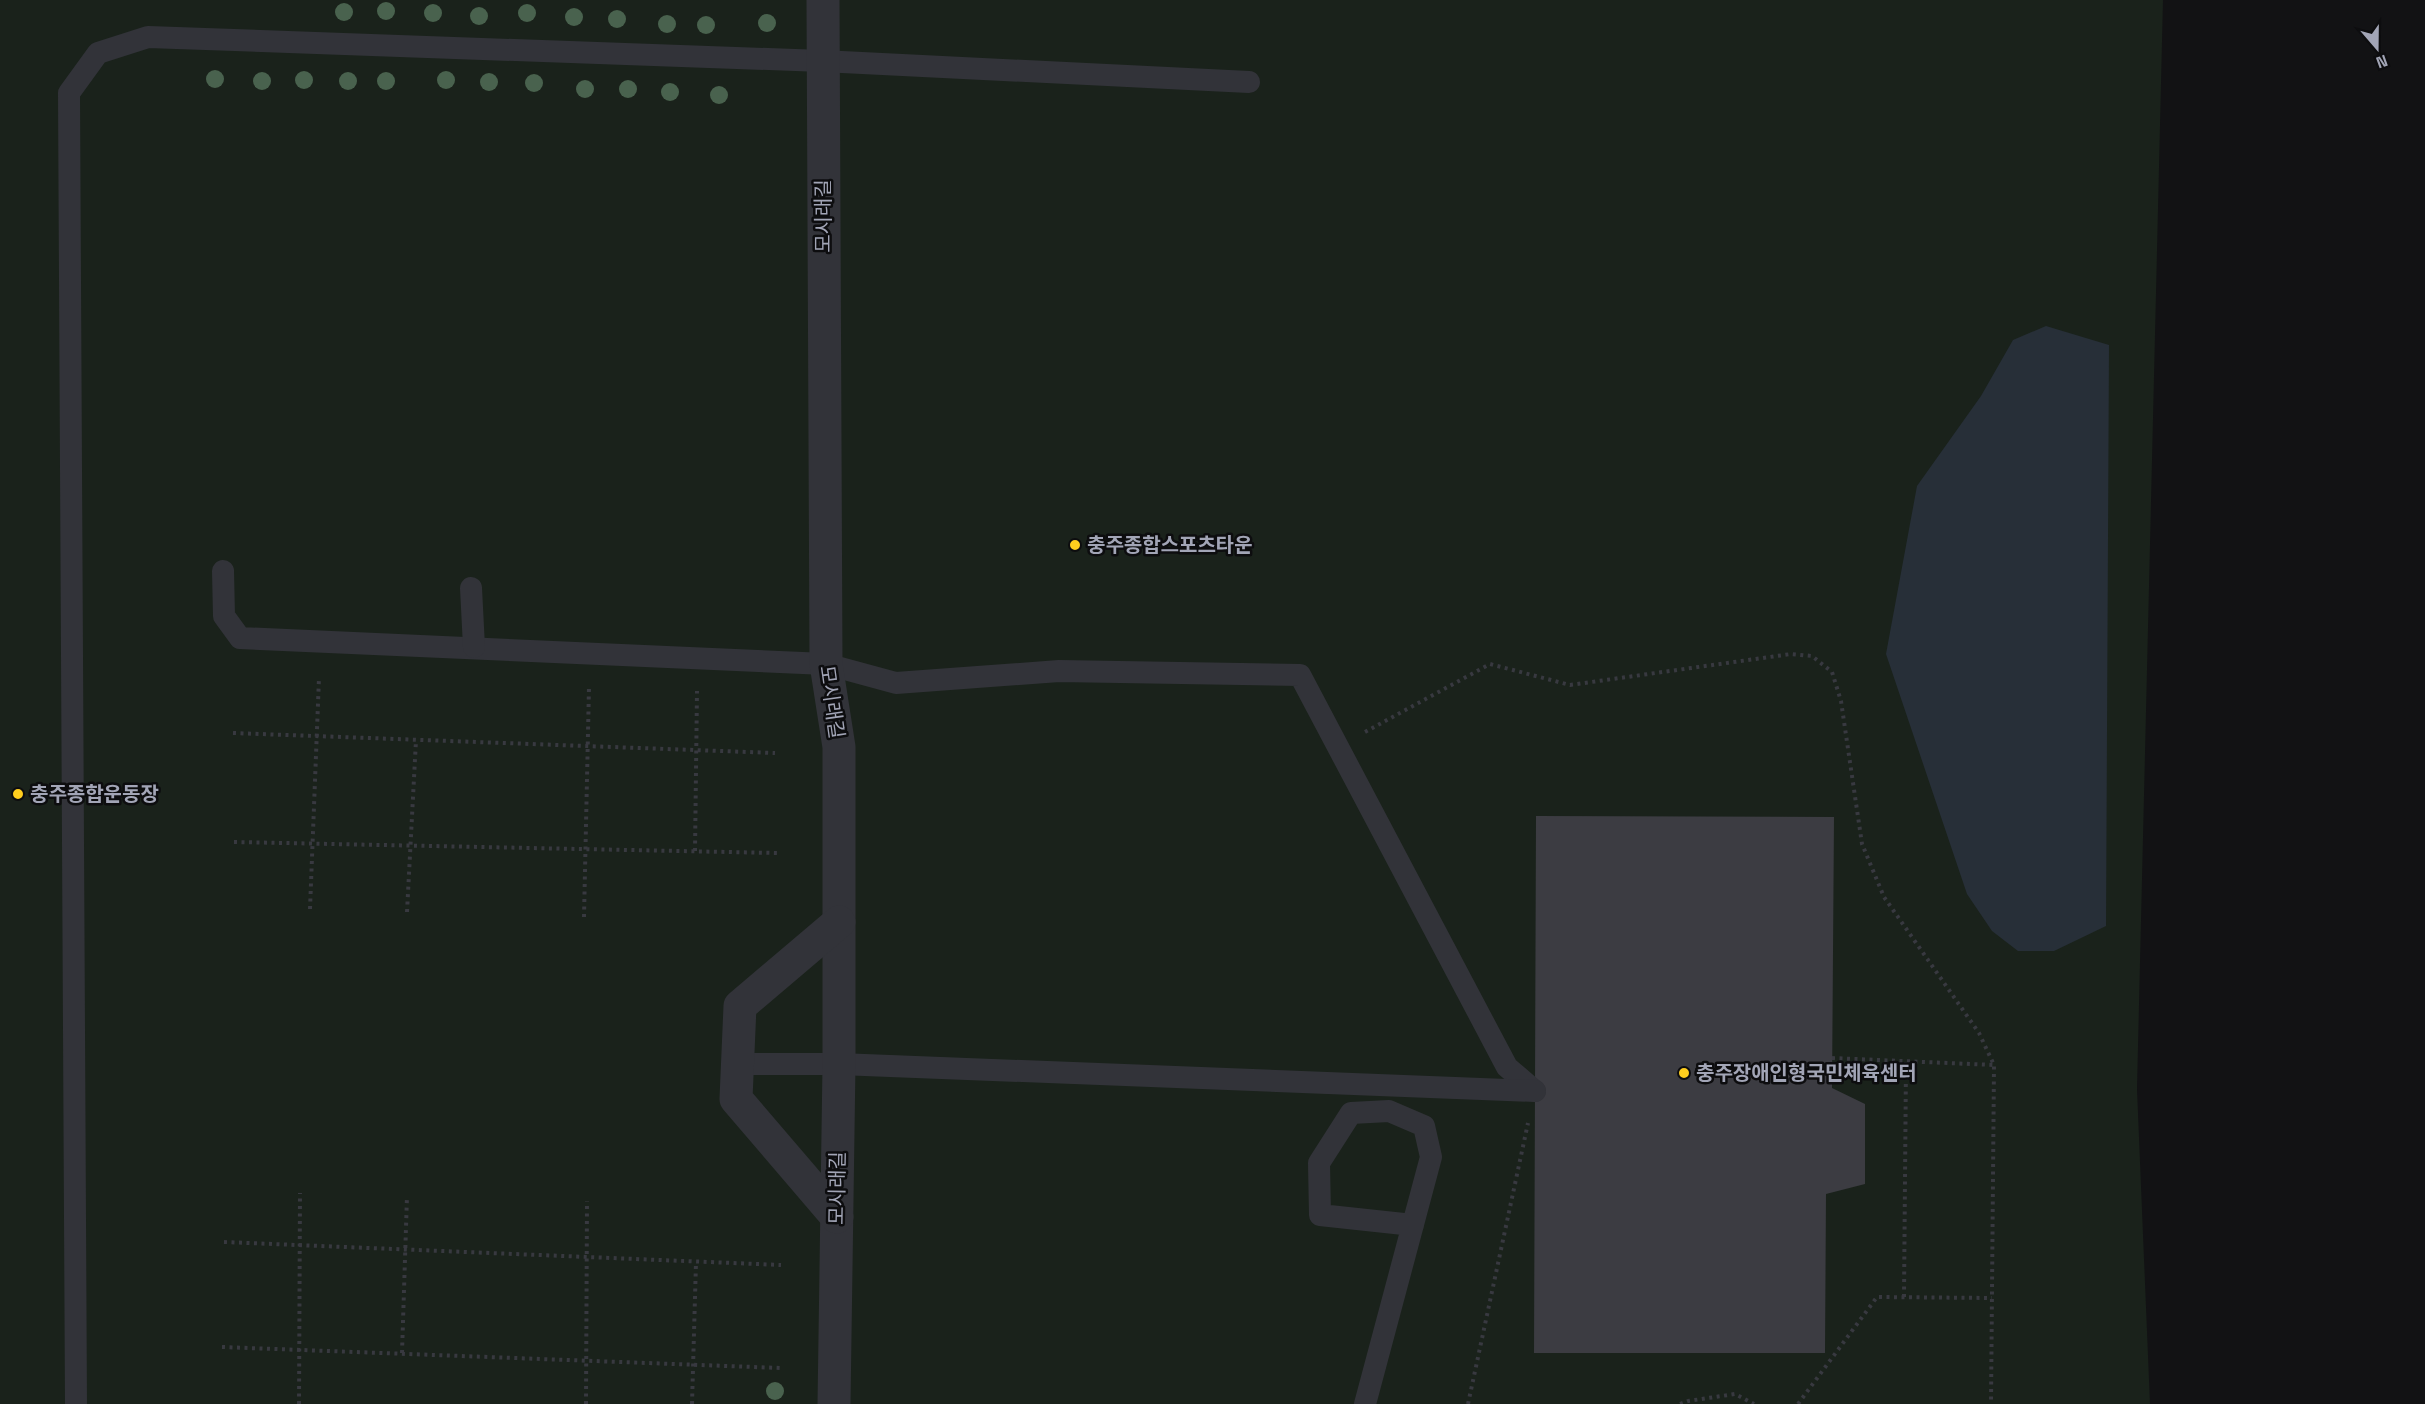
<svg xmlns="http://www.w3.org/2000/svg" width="2425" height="1404" font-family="'Space Grotesk','Noto Sans KR',sans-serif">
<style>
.green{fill:#1a221b}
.water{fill:#272f38}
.building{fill:#3c3c42}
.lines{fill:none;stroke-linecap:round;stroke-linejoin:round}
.path{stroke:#383940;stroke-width:4;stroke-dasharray:3 4.5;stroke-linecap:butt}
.service{stroke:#323339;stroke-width:22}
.minor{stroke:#323339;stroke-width:33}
.tree{fill:#49624e}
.poi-dot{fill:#ffce1e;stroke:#0d0d0f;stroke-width:2}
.labels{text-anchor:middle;stroke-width:5;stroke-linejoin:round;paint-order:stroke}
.street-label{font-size:20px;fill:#a2a5b6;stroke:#0d0d0f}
.poi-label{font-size:20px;font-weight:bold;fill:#a2a5b6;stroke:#0d0d0f;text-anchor:start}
</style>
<rect width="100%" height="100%" fill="#121214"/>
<polygon class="green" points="0,0 2163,0 2137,1089 2150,1404 0,1404"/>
<polygon class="water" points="2046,326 2109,345 2106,926 2054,951 2018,951 1992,931 1967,894 1886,654 1917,486 1981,396 2013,340"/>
<polygon class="building" points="1536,816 1834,817 1832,1088 1865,1104 1865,1184 1826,1194 1825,1353 1534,1353"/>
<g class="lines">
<g class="path">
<polyline points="1365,732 1490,664 1570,685 1791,654 1812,656 1832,672 1841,701 1862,844 1884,897 1979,1033 1994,1065 1991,1404"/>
<polyline points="233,733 775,753"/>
<polyline points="234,842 777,853"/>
<polyline points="695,851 697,691"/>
<polyline points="310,909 319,678"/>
<polyline points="407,912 416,740"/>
<polyline points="584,917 589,687"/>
<polyline points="1832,1058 1994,1065"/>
<polyline points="224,1242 781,1265"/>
<polyline points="1904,1297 1906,1062"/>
<polyline points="222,1347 780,1368"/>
<polyline points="402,1353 407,1196"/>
<polyline points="299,1404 300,1193"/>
<polyline points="586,1404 587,1201"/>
<polyline points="692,1404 696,1262"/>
<polyline points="1468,1404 1528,1123"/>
<polyline points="1680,1404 1688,1401 1735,1394 1754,1404"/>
<polyline points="1798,1404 1877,1297 1992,1298"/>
</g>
<g class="service">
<polyline points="223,571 224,616 240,638 826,664 896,683 1059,671 1300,675 1507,1067 1535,1091"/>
<polyline points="471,588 474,647"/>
<polyline points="736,1064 839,1064 1535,1091"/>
<polyline points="76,1404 69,93 98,53 148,37 822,61 1249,82"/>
<polyline points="1365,1404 1431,1157 1424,1126 1389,1111 1351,1113 1319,1163 1320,1215 1413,1225"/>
</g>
<g class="minor">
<polyline points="823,0 826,664 839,747 839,1064 834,1404"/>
<polyline points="837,1217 736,1099 740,1006 839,922"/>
</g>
</g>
<g class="tree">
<circle cx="386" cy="11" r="9"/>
<circle cx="344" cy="12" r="9"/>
<circle cx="433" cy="13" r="9"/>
<circle cx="527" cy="13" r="9"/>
<circle cx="479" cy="16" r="9"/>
<circle cx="574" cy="17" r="9"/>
<circle cx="617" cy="19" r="9"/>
<circle cx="767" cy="23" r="9"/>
<circle cx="667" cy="24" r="9"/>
<circle cx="706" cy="25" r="9"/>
<circle cx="215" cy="79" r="9"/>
<circle cx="304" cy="80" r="9"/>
<circle cx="446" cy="80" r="9"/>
<circle cx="262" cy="81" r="9"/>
<circle cx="348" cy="81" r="9"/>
<circle cx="386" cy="81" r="9"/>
<circle cx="489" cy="82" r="9"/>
<circle cx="534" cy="83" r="9"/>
<circle cx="585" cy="89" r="9"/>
<circle cx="628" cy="89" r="9"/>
<circle cx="670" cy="92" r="9"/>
<circle cx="719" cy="95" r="9"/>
<circle cx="775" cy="1391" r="9"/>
</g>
<g class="poi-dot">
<circle cx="1075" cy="545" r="6"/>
<circle cx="18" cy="794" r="6"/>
<circle cx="1684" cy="1073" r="6"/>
</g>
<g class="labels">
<g class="street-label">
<text transform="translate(823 216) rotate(-90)" y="7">모시래길</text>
<text transform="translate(832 702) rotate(82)" y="7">모시래길</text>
<text transform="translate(837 1188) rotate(-89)" y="7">모시래길</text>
</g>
<g class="poi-label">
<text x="1087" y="552">충주종합스포츠타운</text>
<text x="30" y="801">충주종합운동장</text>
<text x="1696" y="1080">충주장애인형국민체육센터</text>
</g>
</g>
<g transform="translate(2377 48) rotate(160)" stroke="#0d0d0f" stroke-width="4.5" paint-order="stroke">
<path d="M0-4.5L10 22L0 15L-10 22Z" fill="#a2a5b6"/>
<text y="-9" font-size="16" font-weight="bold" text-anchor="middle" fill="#a2a5b6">N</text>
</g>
</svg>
